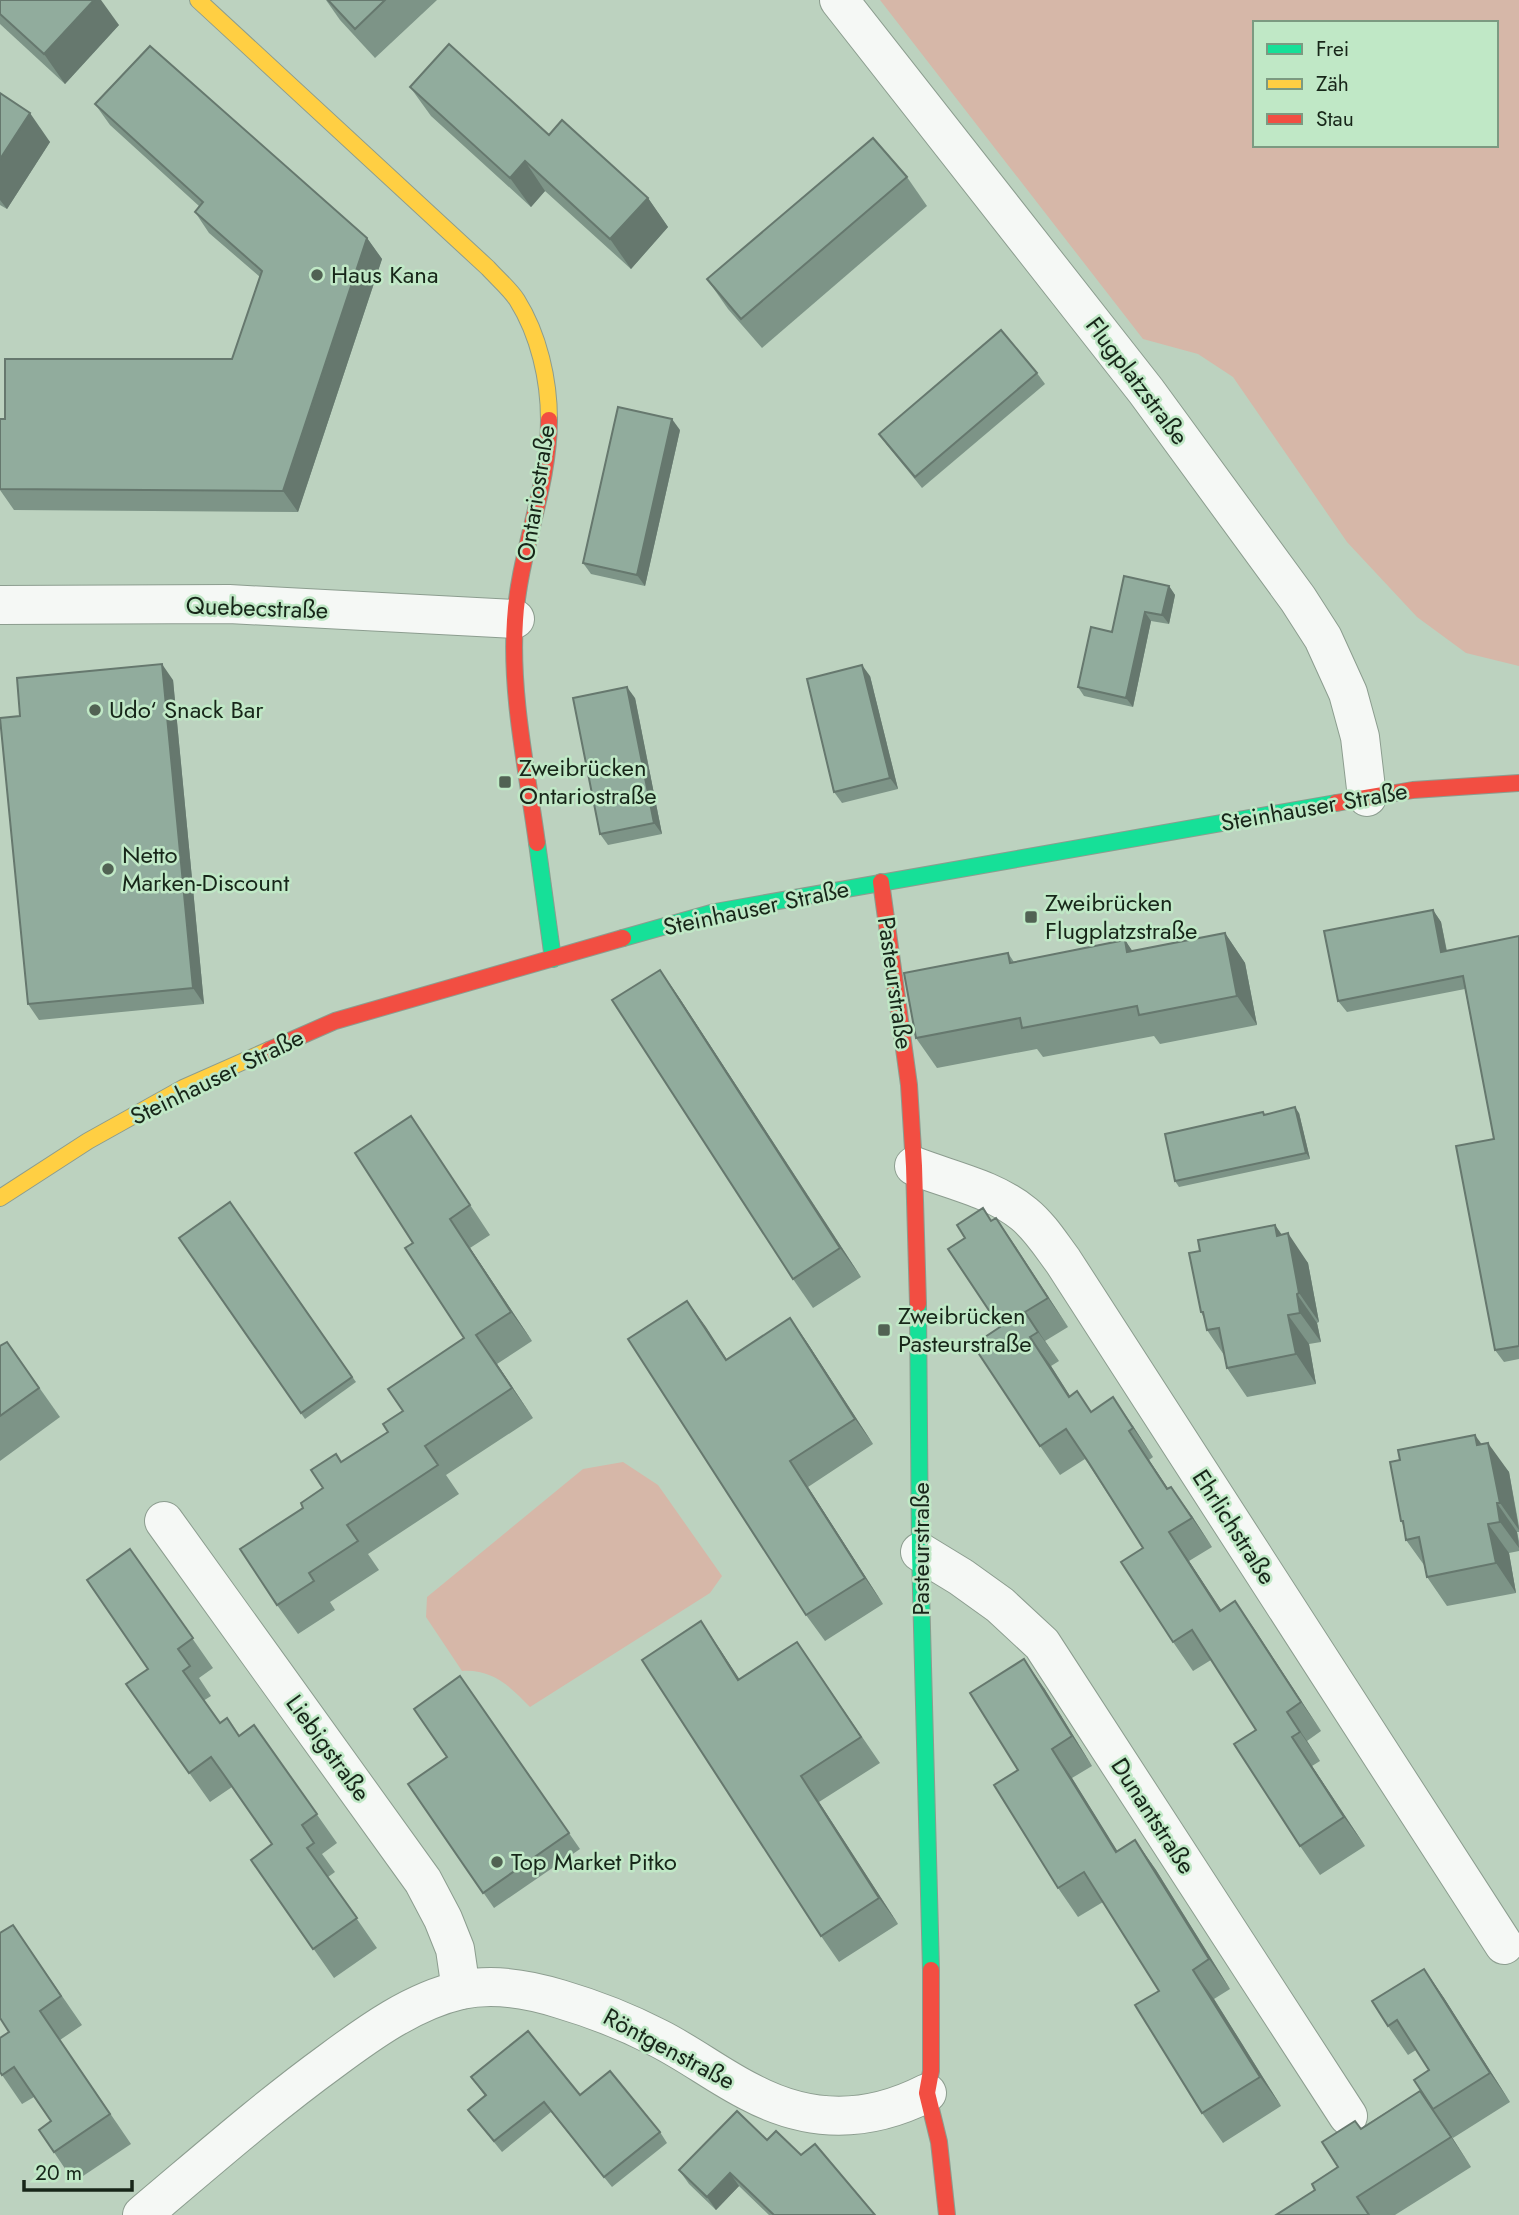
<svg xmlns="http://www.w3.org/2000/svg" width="1519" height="2215" font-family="Jost,sans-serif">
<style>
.green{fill:#d6b7a8;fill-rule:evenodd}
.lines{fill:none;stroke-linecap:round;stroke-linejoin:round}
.street-casing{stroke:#8c9d8f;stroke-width:40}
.fast-casing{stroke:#8c9d8f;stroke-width:18}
.slow-casing{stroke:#8c9d8f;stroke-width:18}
.jam-casing{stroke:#8c9d8f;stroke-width:18}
.street{stroke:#f5f8f5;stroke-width:38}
.fast{stroke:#16e098;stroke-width:16}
.slow{stroke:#ffcf43;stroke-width:16}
.jam{stroke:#f24e42;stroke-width:16}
.wall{fill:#7d9487}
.shaded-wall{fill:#66786e}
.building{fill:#91ac9d;stroke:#66786e;stroke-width:2}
.poi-dot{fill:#516253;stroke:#c0e8c6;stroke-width:2.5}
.labels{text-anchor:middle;stroke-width:5;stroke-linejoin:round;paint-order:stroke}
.poi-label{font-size:24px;fill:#172619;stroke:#c0e8c6;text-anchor:start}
.street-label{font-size:24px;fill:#172619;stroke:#c0e8c6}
</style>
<rect width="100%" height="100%" fill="#bcd2bf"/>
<g class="green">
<path d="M 880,0 L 1519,0 L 1519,666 L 1466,653 L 1417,617 L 1347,542 L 1233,377 L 1198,354 L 1143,339 ZM 1255,23 L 1496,23 L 1496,145 L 1255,145 Z"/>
<path d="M 623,1462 L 658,1485 L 722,1576 L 710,1593 L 530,1707 C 510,1686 492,1669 462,1671 L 426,1617 L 427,1597 L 583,1469 Z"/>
</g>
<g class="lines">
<defs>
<g id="street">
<polyline points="839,0 1146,391 1298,599 1323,638 1348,693 1360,737 1367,797"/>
<polyline points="0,605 229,604 515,619"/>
<path d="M 914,1166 C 950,1180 994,1189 1024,1214 C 1040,1227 1051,1245 1063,1261 L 1504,1945"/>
<polyline points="164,1521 423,1881 443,1919 455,1949 461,1990"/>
<polyline points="920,1552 961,1577 1000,1605 1042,1644 1348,2116"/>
<path d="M 142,2215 C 204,2163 265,2109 331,2061 C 370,2032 413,2001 461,1990 C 494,1983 528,1989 560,1999 C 594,2009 627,2022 658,2038 C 690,2054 718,2076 750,2092 C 810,2124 868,2123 927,2093"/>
</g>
<g id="fast">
<polyline points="537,843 553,959"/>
<polyline points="623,938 715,912 1336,803"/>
<polyline points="918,1304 920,1552 931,1970"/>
</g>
<g id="slow">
<path d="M 198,0 L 488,268 C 497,278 510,289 517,300 C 539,335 549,380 549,420"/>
<polyline points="0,1198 88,1141 183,1088 269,1050"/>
</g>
<g id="jam">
<polyline points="1336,803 1413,790 1519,783"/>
<path d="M 537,843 C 527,770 510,694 515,620 C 519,552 549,488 549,420"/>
<polyline points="881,882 909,1085 914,1166 918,1304"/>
<polyline points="269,1050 335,1021 623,938"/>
<polyline points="931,1970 931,2071 927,2093 939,2142 947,2215"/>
</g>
</defs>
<use href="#street" class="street-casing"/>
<use href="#fast" class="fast-casing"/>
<use href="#slow" class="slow-casing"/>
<use href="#jam" class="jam-casing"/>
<use href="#street" class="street"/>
<use href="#fast" class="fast"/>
<use href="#slow" class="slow"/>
<use href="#jam" class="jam"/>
</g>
<g class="wall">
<polygon points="0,0 119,25 65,84 0,24"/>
<polygon points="326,0 437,0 375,58 340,20"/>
<polygon points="410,87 549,135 648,198 668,227 631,269 545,191 531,207 431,116"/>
<polygon points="0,93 50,142 7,209 0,205"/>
<polygon points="95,104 367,238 382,259 298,512 14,510 0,490 0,419 5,419 232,359 260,277 209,233 195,212 199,206 110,125"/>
<polygon points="907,177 927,206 762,348 728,309 707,279"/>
<polygon points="1037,373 1045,384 922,488 887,445 879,434"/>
<polygon points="680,430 645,586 591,574 583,563"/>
<polygon points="1169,586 1175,595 1169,624 1151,621 1133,707 1084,696 1078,687 1112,632"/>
<polygon points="870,676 898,789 842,803 834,792"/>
<polygon points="173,680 204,1004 39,1020 28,1004"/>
<polygon points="635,698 662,834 608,845 600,834"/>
<polygon points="1433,910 1441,922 1447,951 1519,936 1519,1359 1504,1362 1495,1350 1494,1139 1465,989 1347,1012 1338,1001"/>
<polygon points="1225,933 1245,963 1257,1025 1160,1044 1154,1036 1043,1057 1037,1049 937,1068 916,1038 1008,953 1014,962 1125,940 1132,951"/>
<polygon points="660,970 680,999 861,1277 813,1308 793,1279"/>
<polygon points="1299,1113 1310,1159 1179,1187 1175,1181 1265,1114"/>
<polygon points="431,1146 490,1235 470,1248 532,1341 497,1364 533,1418 446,1475 459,1494 368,1554 379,1570 330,1602 335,1610 298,1634 277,1605 303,1508 323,1488 342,1462 388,1432 403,1411 464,1338 413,1243"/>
<polygon points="230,1202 356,1382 305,1419 179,1238"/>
<polygon points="996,1218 1068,1327 1045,1341 1059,1361 1051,1366 1070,1396 1091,1411 1133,1426 1153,1457 1149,1460 1168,1489 1192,1516 1212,1547 1189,1561 1221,1610 1235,1601 1321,1731 1307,1741 1320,1761 1312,1766 1365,1846 1320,1875 1300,1846 1256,1730 1211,1660 1193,1671 1173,1642 1143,1548 1085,1459 1060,1475 1040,1446 1000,1327 965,1238"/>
<polygon points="1275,1225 1282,1235 1308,1263 1319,1322 1317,1323 1321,1342 1309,1344 1316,1384 1247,1397 1227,1368 1224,1355 1207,1330 1204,1318 1201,1312 1200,1251"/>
<polygon points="687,1301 727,1360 790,1318 808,1344 873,1444 808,1487 883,1604 825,1641 806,1615"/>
<polygon points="7,1342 60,1417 0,1461 0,1346"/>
<polygon points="1482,1444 1509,1472 1519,1526 1519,1532 1517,1532 1519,1541 1519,1551 1509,1553 1516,1593 1447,1606 1427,1577 1424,1565 1406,1540 1404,1527 1401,1521"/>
<polygon points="130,1549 213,1668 199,1678 211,1696 203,1701 220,1723 239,1736 254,1725 337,1843 322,1854 335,1872 328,1877 377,1948 334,1978 251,1860 272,1844 232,1787 210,1802 126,1684 148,1669"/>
<polygon points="797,1642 880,1763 819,1802 898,1924 839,1962 821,1936 719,1648 739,1679"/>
<polygon points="460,1676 580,1849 494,1908 408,1784 447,1757"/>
<polygon points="1044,1688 1092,1766 1072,1778 1117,1851 1135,1840 1156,1870 1230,1989 1214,1999 1281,2106 1223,2143 1202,2113 1159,1991 1103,1902 1078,1917 1058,1888 1018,1770"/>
<polygon points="13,1925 82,2025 60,2040 131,2144 74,2182 39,2130 51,2121 34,2097 22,2104 0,2072 9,2032"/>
<polygon points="1424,1969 1444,1998 1510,2102 1453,2138 1448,2131 1471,2167 1395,2215 1276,2215 1315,2190 1338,2167 1361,2128 1420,2091 1429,2070 1416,2050 1408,2055 1388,2026"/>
<polygon points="471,2077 580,2095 660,2132 667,2143 612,2187 551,2112 502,2152 468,2110 485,2096"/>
<polygon points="767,2140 801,2155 875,2215 769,2215 739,2186 716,2210 689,2184 679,2170"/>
</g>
<g class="shaded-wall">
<polygon points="94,0 101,0 119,25 65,84 44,54"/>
<polygon points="30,113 50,142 7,209 0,200 0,159"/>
<polygon points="525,161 545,191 531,207 510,178"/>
<polygon points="648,198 668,227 631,269 610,239"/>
<polygon points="367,238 382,259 298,512 283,491"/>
<polygon points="672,419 680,430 645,586 637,575"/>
<polygon points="1169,586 1175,595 1169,624 1162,615"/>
<polygon points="1145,612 1151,621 1133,707 1126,698"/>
<polygon points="162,664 173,680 204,1004 193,988"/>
<polygon points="862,665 870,676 898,789 890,778"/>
<polygon points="627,687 635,698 662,834 654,823"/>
<polygon points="1433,910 1441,922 1449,964 1441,952"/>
<polygon points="1225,933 1245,963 1257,1025 1237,996"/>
<polygon points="1125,940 1145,970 1127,952"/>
<polygon points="660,970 680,999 861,1277 840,1248"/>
<polygon points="1295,1107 1299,1113 1310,1159 1306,1153"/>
<polygon points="996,1218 1016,1247 1068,1327 1048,1298"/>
<polygon points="450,1219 470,1248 532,1341 511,1312"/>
<polygon points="1275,1225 1290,1247 1288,1233 1308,1263 1319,1322 1299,1293 1277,1236"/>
<polygon points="1297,1294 1317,1323 1321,1342 1300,1313"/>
<polygon points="687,1301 706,1327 744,1386 726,1360"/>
<polygon points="1025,1312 1045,1341 1059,1361 1038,1332"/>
<polygon points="1288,1315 1309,1344 1316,1384 1296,1354"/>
<polygon points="790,1318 808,1344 873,1444 855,1419"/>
<polygon points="476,1335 497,1364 533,1418 512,1388"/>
<polygon points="1030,1337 1051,1366 1089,1426 1069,1397"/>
<polygon points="1113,1397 1133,1426 1153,1457 1133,1428"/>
<polygon points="1129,1431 1149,1460 1188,1518 1167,1489"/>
<polygon points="1475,1435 1491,1457 1488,1443 1509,1472 1519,1530 1500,1503 1477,1445"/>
<polygon points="790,1461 808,1487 883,1604 865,1578"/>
<polygon points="1171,1487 1192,1516 1212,1547 1192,1518"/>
<polygon points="1497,1503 1517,1532 1519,1548 1500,1522"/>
<polygon points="1488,1524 1509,1553 1516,1593 1496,1563"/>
<polygon points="1169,1532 1189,1561 1241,1640 1220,1611"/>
<polygon points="1235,1601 1255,1630 1321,1731 1301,1702"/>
<polygon points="701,1621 719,1648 757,1706 738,1680"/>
<polygon points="1024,1659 1044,1688 1092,1766 1072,1736"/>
<polygon points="1287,1712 1307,1741 1320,1761 1300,1732"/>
<polygon points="1292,1737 1312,1766 1365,1846 1344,1817"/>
<polygon points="1052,1749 1072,1778 1136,1881 1116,1852"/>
<polygon points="801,1776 819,1802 898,1924 879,1898"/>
<polygon points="1135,1840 1156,1870 1230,1989 1209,1959"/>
<polygon points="1424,1969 1444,1998 1510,2102 1490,2073"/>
<polygon points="1193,1970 1214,1999 1281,2106 1260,2077"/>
<polygon points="1433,2109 1448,2131 1471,2167 1451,2137"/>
<polygon points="730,2173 739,2186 716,2210 707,2197"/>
</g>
<g class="building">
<polygon points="0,0 94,0 44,54 0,14"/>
<polygon points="328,0 385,0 355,29"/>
<polygon points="449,44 549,135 562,120 648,198 610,239 525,161 510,178 410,87"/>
<polygon points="150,46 367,238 283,491 0,489 0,419 5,419 5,359 232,359 262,271 195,212 203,202 95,104"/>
<polygon points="0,93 30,113 0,159"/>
<polygon points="873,138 907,177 741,319 707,279"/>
<polygon points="1001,330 1037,373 915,477 879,434"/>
<polygon points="618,407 672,419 637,575 583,563"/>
<polygon points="1124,576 1169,586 1162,615 1145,612 1126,698 1078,687 1091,627 1112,632"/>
<polygon points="162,664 193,988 28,1004 0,718 20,716 17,678"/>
<polygon points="862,665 890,778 834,792 807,679"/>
<polygon points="627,687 654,823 600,834 573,698"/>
<polygon points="1433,910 1441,952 1519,936 1519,1346 1495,1350 1456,1146 1494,1139 1463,976 1338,1001 1324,931"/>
<polygon points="1225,933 1237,996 1139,1015 1137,1006 1022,1028 1020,1018 916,1038 904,973 1008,953 1010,963 1125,940 1127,952"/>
<polygon points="660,970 840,1248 793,1279 612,1000"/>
<polygon points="1295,1107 1306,1153 1175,1181 1165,1134 1263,1112 1264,1115"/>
<polygon points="411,1116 470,1205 450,1219 511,1312 476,1335 512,1388 425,1446 438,1465 347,1525 358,1541 309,1573 314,1581 277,1605 240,1549 303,1508 301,1503 323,1488 311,1470 336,1454 341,1462 388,1432 383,1424 403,1411 388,1389 464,1338 405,1248 413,1243 355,1153"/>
<polygon points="230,1202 352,1377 301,1413 179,1238"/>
<polygon points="983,1208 991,1221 996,1218 1048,1298 1025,1312 1038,1332 1030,1337 1069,1397 1077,1391 1091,1412 1113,1397 1133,1428 1129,1431 1167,1489 1171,1487 1192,1518 1169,1532 1220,1611 1235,1601 1301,1702 1287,1712 1300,1732 1292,1737 1344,1817 1300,1846 1234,1744 1256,1730 1192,1630 1173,1642 1121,1562 1143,1548 1089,1463 1066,1429 1040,1446 973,1345 1000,1327 948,1249 965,1238 957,1225"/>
<polygon points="1275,1225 1277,1236 1288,1233 1299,1293 1297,1294 1300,1313 1288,1315 1296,1354 1227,1368 1219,1328 1207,1330 1203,1312 1201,1312 1189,1253 1200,1251 1198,1240"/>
<polygon points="687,1301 726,1360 790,1318 855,1419 790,1461 865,1578 806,1615 628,1339"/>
<polygon points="7,1342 39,1388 0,1416 0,1346"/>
<polygon points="1475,1435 1477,1445 1488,1443 1500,1503 1497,1503 1500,1522 1488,1524 1496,1563 1427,1577 1419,1537 1406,1540 1403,1521 1401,1521 1390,1462 1400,1460 1398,1450"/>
<polygon points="130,1549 193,1638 178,1649 190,1666 183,1671 220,1723 227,1718 239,1736 254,1725 317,1814 302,1825 314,1843 307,1848 357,1918 313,1949 251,1860 272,1844 224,1775 211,1757 189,1773 126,1684 148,1669 87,1580"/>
<polygon points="701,1621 738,1680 797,1642 861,1737 801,1776 879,1898 821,1936 642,1660"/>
<polygon points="1024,1659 1072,1736 1052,1749 1116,1852 1135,1840 1209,1959 1193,1970 1260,2077 1202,2113 1135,2005 1159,1991 1084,1872 1058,1888 994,1785 1018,1770 970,1693"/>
<polygon points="460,1676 569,1833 483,1893 408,1784 447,1757 414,1709"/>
<polygon points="13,1925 61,1996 40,2011 110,2114 54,2152 39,2130 51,2121 14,2067 2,2075 0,2072 0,2038 9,2032 0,2018 0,1933"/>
<polygon points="1424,1969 1490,2073 1433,2109 1414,2080 1429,2070 1397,2020 1388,2026 1372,2001"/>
<polygon points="528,2031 580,2095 610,2071 660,2132 604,2177 544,2102 494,2141 468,2110 486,2095 471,2077"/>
<polygon points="1420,2091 1451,2137 1357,2197 1369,2215 1276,2215 1315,2190 1312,2184 1338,2167 1322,2142 1355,2121 1361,2129"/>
<polygon points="737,2111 767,2140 776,2131 801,2155 815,2144 875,2215 774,2215 730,2173 707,2197 679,2170"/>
</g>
<g class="poi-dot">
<circle cx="317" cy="275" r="7"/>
<circle cx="95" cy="710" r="7"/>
<rect x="498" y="775" width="14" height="14" rx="3.5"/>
<circle cx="108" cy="869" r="7"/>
<rect x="1024" y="910" width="14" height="14" rx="3.5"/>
<rect x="877" y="1323" width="14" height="14" rx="3.5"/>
<circle cx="497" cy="1862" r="7"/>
</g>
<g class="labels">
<g class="poi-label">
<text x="331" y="283">Haus Kana</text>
<text x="109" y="718">Udo‘ Snack Bar</text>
<text x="519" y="776">Zweibrücken<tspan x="519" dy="28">Ontariostraße</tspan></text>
<text x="122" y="863">Netto<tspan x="122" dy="28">Marken-Discount</tspan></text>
<text x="1045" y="911">Zweibrücken<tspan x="1045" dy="28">Flugplatzstraße</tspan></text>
<text x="898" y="1324">Zweibrücken<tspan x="898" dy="28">Pasteurstraße</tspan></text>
<text x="511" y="1870">Top Market Pitko</text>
</g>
<g class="street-label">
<text transform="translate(1137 381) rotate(53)" y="8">Flugplatzstraße</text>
<text transform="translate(536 493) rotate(-81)" y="8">Ontariostraße</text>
<text transform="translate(257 608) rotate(2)" y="8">Quebecstraße</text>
<text transform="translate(1314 807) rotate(-10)" y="8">Steinhauser Straße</text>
<text transform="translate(756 908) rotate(-12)" y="8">Steinhauser Straße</text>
<text transform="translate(895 983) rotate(82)" y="8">Pasteurstraße</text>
<text transform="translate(217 1077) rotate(-26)" y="8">Steinhauser Straße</text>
<text transform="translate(1234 1527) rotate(57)" y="8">Ehrlichstraße</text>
<text transform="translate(921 1549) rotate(-90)" y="8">Pasteurstraße</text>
<text transform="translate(328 1748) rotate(54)" y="8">Liebigstraße</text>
<text transform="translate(1153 1816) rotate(57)" y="8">Dunantstraße</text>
<text transform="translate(669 2049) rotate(28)" y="8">Röntgenstraße</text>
</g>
</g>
<rect x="1253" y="21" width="245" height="126" fill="#c0e8c6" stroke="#7c9a81" stroke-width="2"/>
<rect x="1267" y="44" width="35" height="10" fill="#16e098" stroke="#7c9a81" stroke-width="2"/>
<text x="1316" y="56" font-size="21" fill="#172619">Frei</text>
<rect x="1267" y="79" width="35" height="10" fill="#ffcf43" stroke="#7c9a81" stroke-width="2"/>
<text x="1316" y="91" font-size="21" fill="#172619">Zäh</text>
<rect x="1267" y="114" width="35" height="10" fill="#f24e42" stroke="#7c9a81" stroke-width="2"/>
<text x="1316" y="126" font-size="21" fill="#172619">Stau</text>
<path d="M24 2180v10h108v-10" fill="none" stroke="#172619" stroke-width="3.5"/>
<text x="35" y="2180" font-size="21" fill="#172619" stroke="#c0e8c6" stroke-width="5" paint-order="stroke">20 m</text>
</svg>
